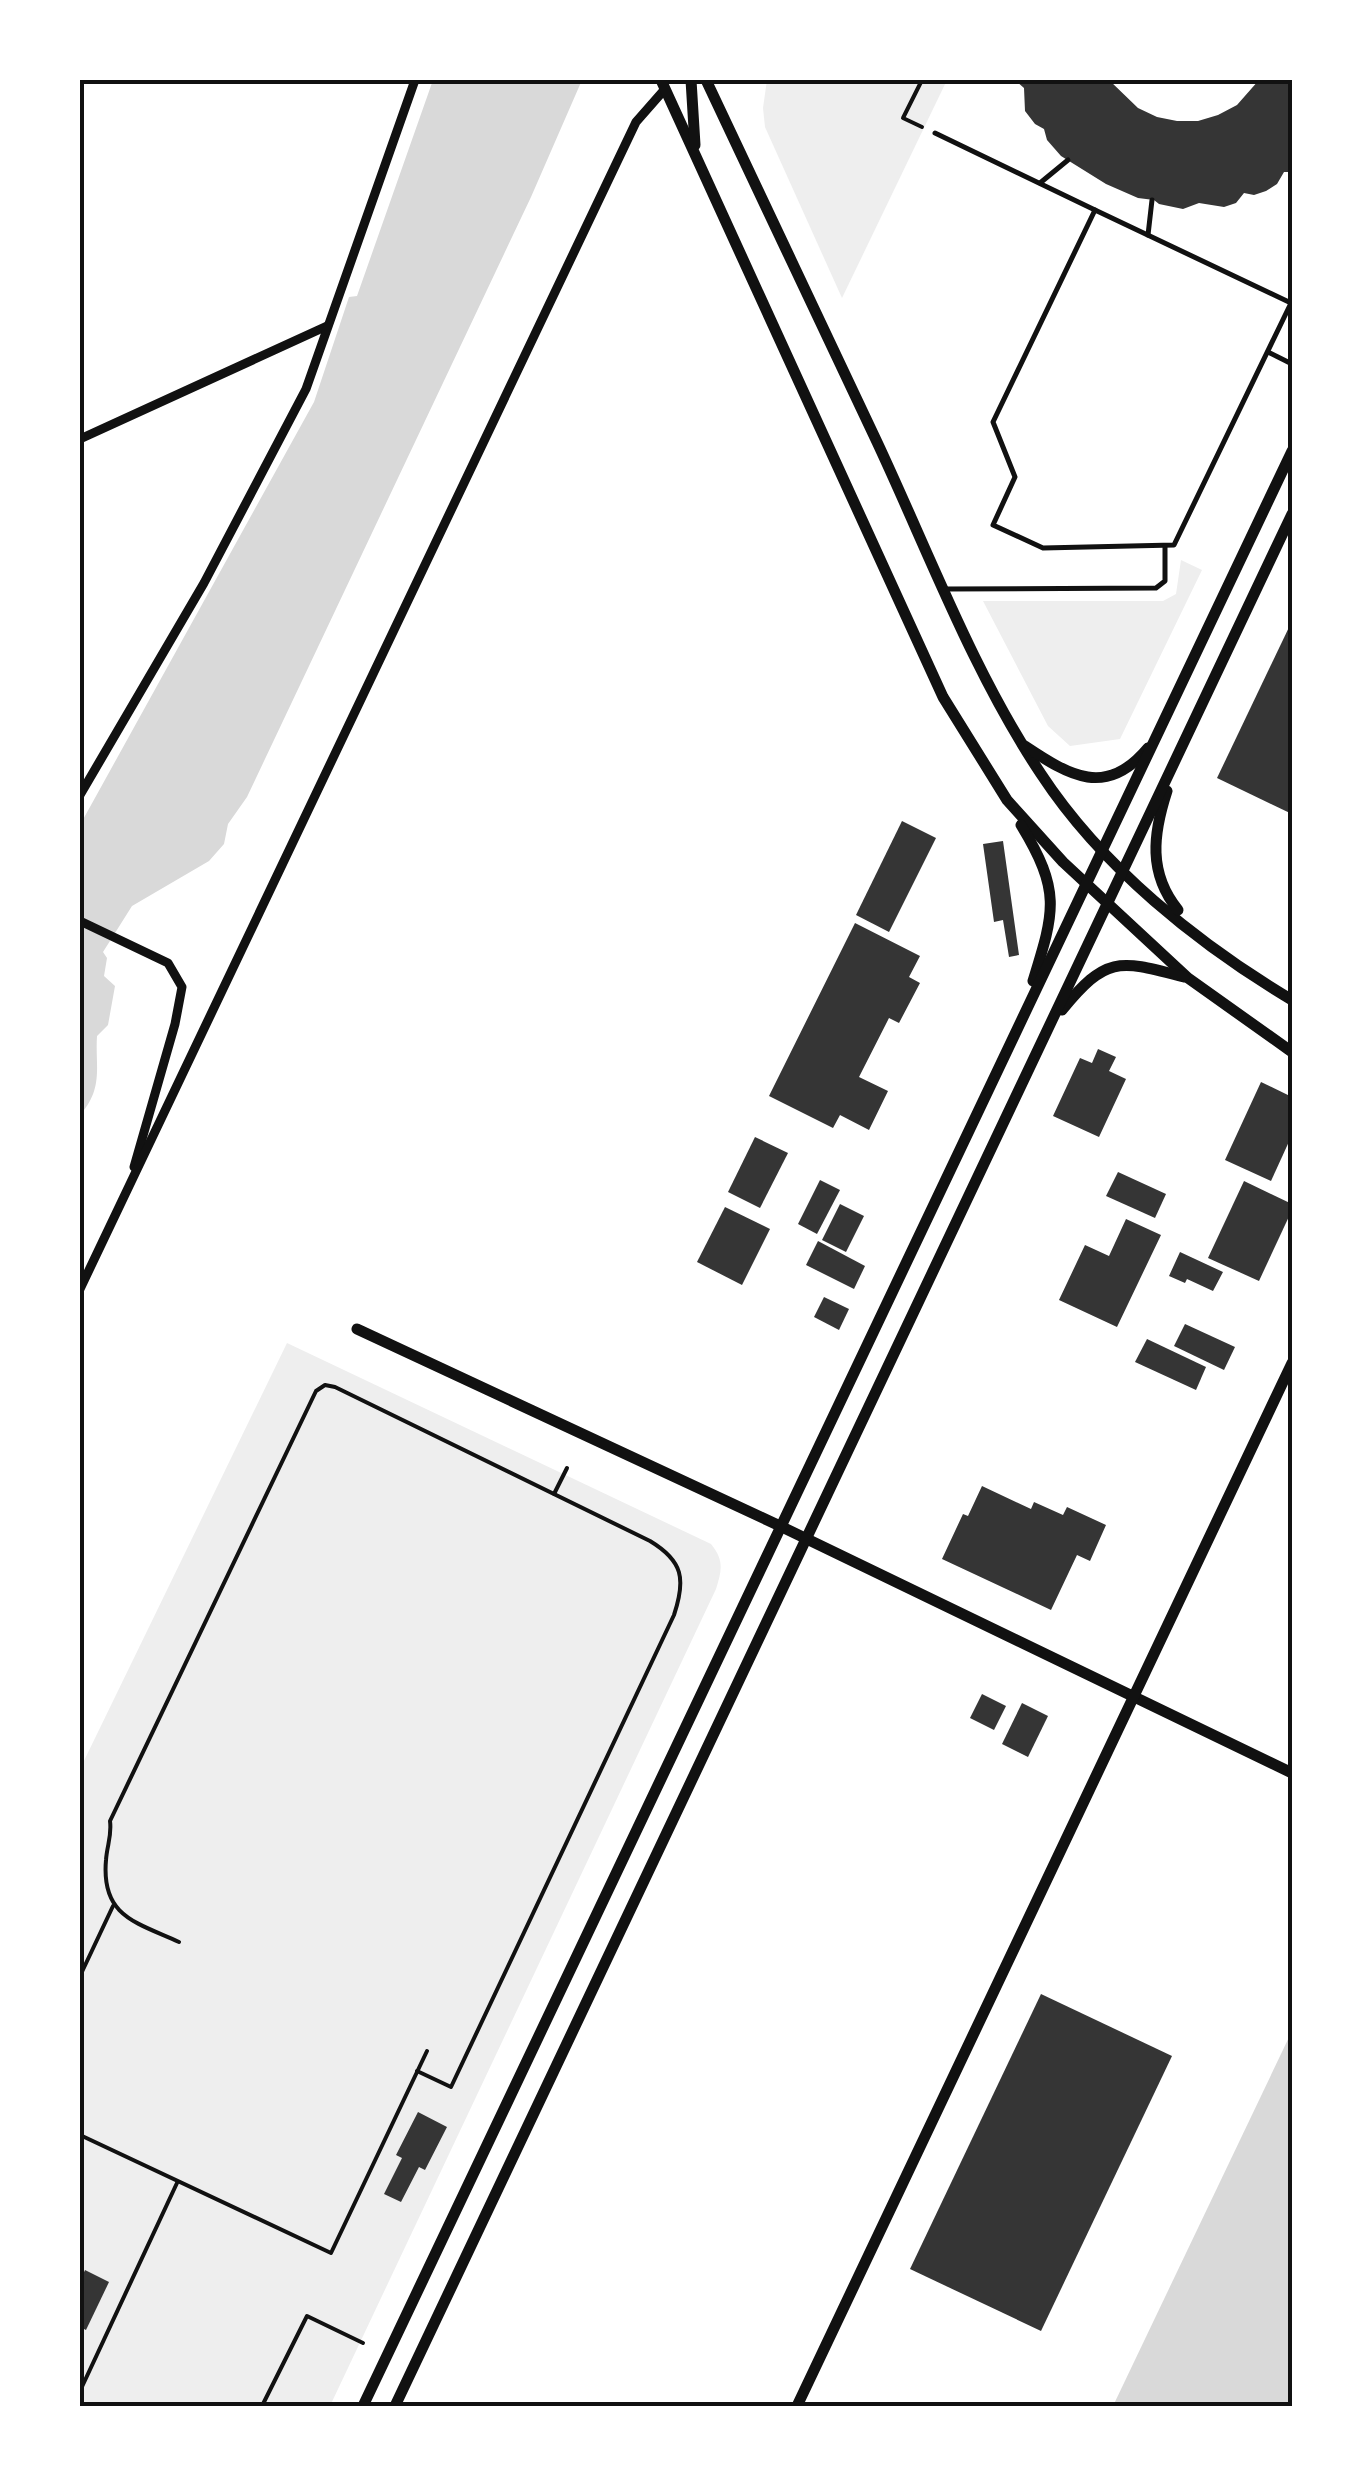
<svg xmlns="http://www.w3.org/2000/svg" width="1372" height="2486" font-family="Helvetica,sans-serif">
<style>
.green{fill:#eee}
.water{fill:#d9d9d9}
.building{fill:#353535}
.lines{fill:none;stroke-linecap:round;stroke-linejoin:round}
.path{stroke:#111;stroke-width:4}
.service{stroke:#111;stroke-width:5}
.minor{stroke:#111;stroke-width:9}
.tertiary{stroke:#111;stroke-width:11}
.neatline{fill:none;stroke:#111;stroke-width:4}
</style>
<rect width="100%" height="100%" fill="#fff"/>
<g class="green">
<polygon points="767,80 947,80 842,298 765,127 763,108"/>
<polygon points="1181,560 1202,570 1120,739 1070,746 1048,726 983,601 1163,601 1176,594"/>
<path d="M 287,1343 L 711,1544 C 724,1560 722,1570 716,1589 L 330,2406 L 80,2406 L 80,1769 Z"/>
</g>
<g class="water">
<path d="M 433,80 L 582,80 L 531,197 L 247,797 L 228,824 L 224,844 L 209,861 L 132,906 L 103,952 L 107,958 L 104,976 L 115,986 L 108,1025 L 97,1036 C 95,1066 104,1088 80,1115 L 80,825 L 314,402 L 349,297 L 357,296 Z"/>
<polygon points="1292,2031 1292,2406 1113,2406"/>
</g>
<g class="building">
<polygon points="1015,80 1109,80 1138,108 1157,117 1177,121 1198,121 1218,115 1237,105 1259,80 1292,80 1292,172 1284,172 1277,184 1266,191 1254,195 1244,193 1236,203 1224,207 1199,203 1183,209 1159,204 1154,200 1138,198 1106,184 1061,156 1047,140 1044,129 1035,124 1025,111 1024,88"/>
<polygon points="1292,621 1292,814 1217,778"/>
<polygon points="902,821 936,838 889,932 856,915"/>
<polygon points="1003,841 1019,955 1009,957 1003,920 994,922 983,844"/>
<polygon points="855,923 920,956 909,977 920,983 899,1023 889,1018 859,1077 888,1091 869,1130 840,1115 833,1128 769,1096"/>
<polygon points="1098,1049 1116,1057 1109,1071 1126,1079 1099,1137 1053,1116 1080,1058 1092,1063"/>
<polygon points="1261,1082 1292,1097 1292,1135 1271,1181 1225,1160"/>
<polygon points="755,1137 788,1153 760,1208 728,1192"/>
<polygon points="1118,1172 1166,1194 1155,1218 1106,1196"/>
<polygon points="820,1180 840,1190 817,1234 798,1224"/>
<polygon points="1244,1181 1292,1204 1292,1210 1259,1281 1208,1258"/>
<polygon points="840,1204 864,1216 846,1252 822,1240"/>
<polygon points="725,1207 770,1229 742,1285 697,1262"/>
<polygon points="1126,1219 1161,1235 1117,1327 1059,1300 1085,1245 1109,1256"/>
<polygon points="818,1241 865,1266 854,1289 806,1265"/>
<polygon points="1180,1252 1223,1272 1213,1291 1187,1279 1185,1283 1169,1276"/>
<polygon points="824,1297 849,1309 839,1330 814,1317"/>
<polygon points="1185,1324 1235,1347 1224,1370 1174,1346"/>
<polygon points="1147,1339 1206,1367 1196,1390 1135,1362"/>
<polygon points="982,1486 1031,1509 1034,1502 1063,1515 1067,1507 1106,1525 1090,1561 1077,1555 1051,1610 942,1559 963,1514 968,1516"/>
<polygon points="982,1694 1006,1706 994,1730 970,1718"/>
<polygon points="1022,1703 1048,1716 1028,1757 1002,1744"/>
<polygon points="1041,1994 1172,2056 1041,2331 910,2269"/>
<polygon points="418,2112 447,2127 425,2170 419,2167 401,2202 384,2194 402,2158 396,2155"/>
<polygon points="85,2270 109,2282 86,2330 80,2327 80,2281"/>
</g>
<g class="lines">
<g class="path">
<polyline points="922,127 903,118 922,80"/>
<polyline points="554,1494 567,1468"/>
<path d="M 179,1942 C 135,1922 101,1916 106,1860 C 107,1845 112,1836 110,1821 L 316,1391 L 325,1385 L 335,1387 L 650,1541 C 683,1561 686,1579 674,1615 L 451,2087 L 417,2071"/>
<polyline points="80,1976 113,1906"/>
<polyline points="80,2135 331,2253 427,2051"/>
<polyline points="80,2391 177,2183"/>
<polyline points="262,2406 307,2316 363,2343"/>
</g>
<g class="service">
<polyline points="935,133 1095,210"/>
<polyline points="1040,183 1068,160"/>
<polyline points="1148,235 1152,200"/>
<polyline points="1291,303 1095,210 993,422 1015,477 993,525 1043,548 1174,545 1292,301"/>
<polyline points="1268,352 1292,364"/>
<polyline points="946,589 1156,588 1165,581 1165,546"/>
</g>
<g class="minor">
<polyline points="80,439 327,326"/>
<polyline points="80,795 204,583 306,389 415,80"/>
<polyline points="80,921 168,963 182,987 175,1024 134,1167"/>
<polyline points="80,1289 636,122 665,89"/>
</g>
<g class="tertiary">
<polyline points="661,80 943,697 1007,800 1063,862 1188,978 1292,1052"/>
<polyline points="691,80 695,145"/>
<path d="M 706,80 C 762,201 821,321 877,442 C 929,553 973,672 1041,774 C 1102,867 1198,944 1292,1000"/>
<path d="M 1025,746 C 1070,776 1106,798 1148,748"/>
<path d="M 1167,791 C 1153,834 1148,873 1178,910"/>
<path d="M 1021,825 C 1061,891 1055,910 1033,981"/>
<path d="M 1062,1010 C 1107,955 1119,960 1184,977"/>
<polyline points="357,1329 780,1526 1292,1773"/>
<polyline points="363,2406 1292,451"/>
<polyline points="395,2406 1292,514"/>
<polyline points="797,2406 1292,1363"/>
</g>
</g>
<rect width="1372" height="2486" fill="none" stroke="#ffffff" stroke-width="165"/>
<rect x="82" y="82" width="1208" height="2322" class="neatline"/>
</svg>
